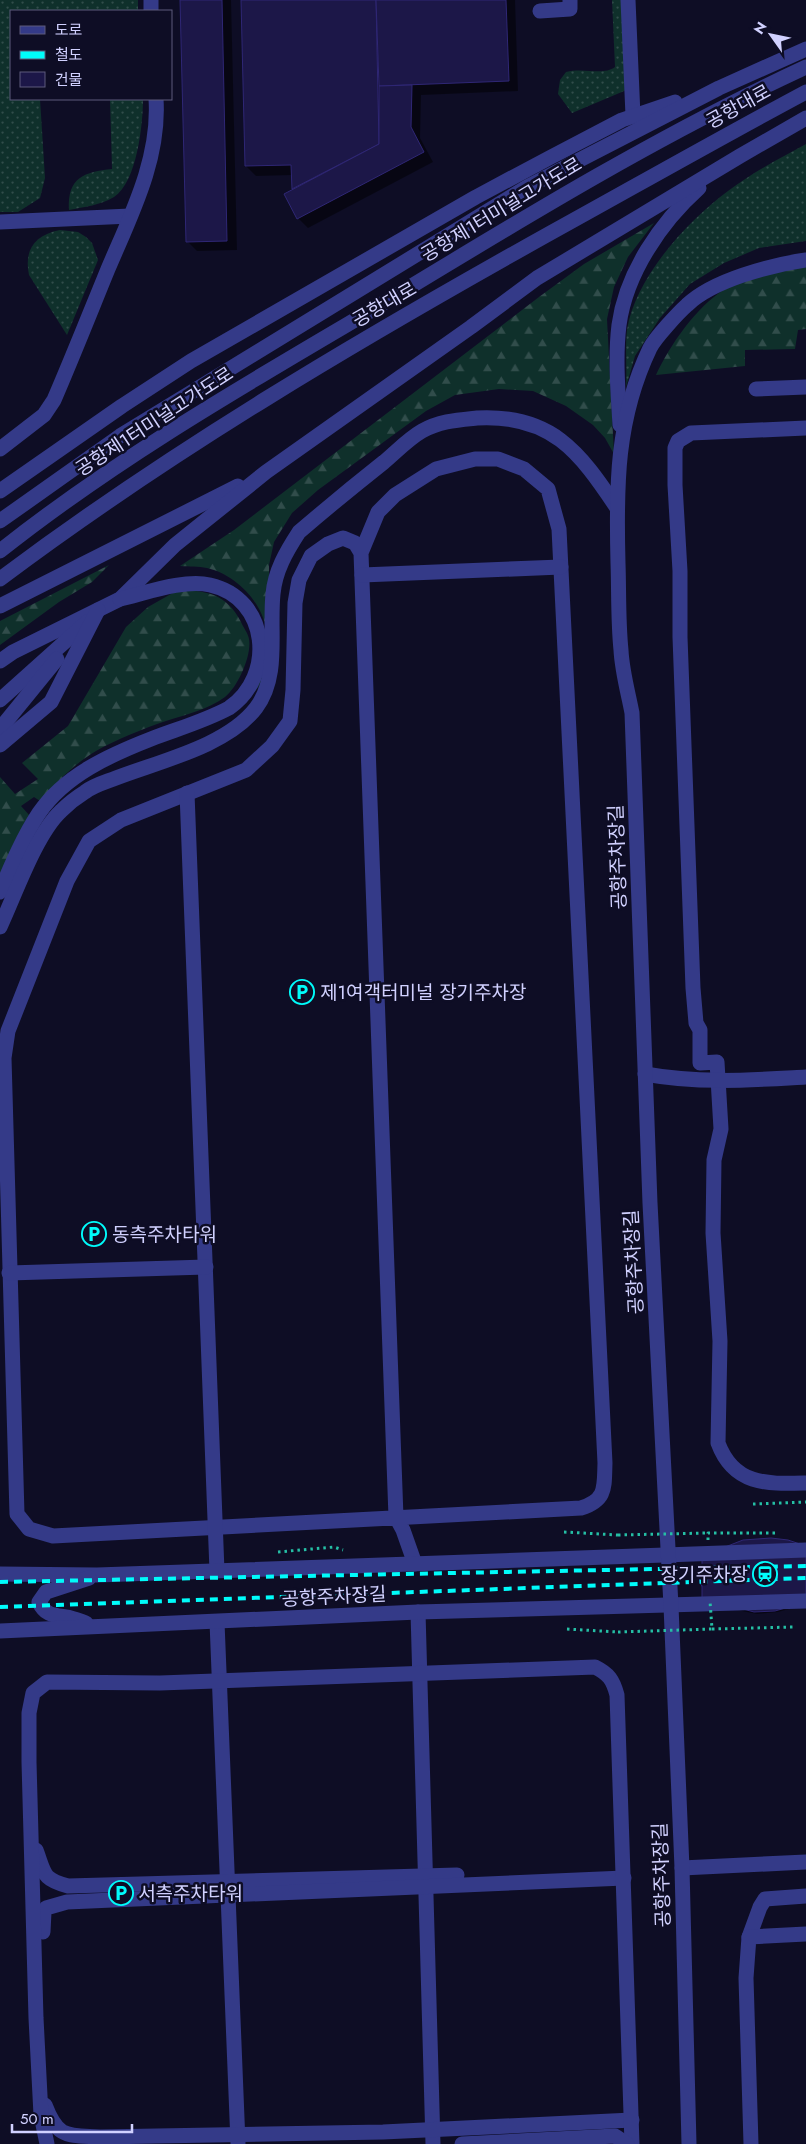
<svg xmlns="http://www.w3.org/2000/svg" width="806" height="2144" font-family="Jost,'Noto Sans KR',sans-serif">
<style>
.grass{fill:url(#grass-dots)}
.forest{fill:url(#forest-firs)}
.shadow{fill:#0007}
.building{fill:#1c1748;stroke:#2f2775}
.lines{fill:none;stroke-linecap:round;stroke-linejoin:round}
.path{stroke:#25bfa5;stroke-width:3;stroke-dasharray:2.5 4;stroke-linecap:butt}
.minor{stroke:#343a88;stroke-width:15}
.rail{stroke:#00fcfb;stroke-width:4;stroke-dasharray:8 6;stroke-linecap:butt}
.path-bridge{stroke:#25bfa5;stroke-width:3;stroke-dasharray:2.5 4;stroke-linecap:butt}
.labels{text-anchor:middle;stroke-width:5;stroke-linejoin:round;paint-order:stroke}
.street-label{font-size:19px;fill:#d1d1ff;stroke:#0e0d25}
.poi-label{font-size:19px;fill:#d1d1ff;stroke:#0e0d25;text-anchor:start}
</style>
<defs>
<pattern id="grass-dots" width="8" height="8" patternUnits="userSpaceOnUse" patternTransform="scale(1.25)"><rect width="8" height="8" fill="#0f302b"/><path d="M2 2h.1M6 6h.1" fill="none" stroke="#314d4b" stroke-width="1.8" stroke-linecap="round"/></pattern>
<pattern id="forest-firs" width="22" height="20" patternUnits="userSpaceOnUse" patternTransform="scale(1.25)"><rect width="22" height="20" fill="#0f302b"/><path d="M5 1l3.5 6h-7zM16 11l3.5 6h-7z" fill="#314d4b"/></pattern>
</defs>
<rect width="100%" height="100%" fill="#0e0d25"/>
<g class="grass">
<polygon points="0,0 138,0 138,11 11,11 11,99 40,99 45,178 40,198 18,212 0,212"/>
<path d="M 612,0 L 633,0 L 636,86 L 572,113 L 558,94 L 560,80 L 566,72 C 584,67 603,76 615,67 Z"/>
<path d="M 110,99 L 143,99 C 143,124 137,182 114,197 C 101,205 84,207 69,210 C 67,177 85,172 112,169 Z"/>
<path d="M 806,144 L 806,241 L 759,248 L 724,263 L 690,284 L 660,318 L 635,356 L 626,387 C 627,368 625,348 627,330 C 635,278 687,221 728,191 C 752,173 780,158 806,144 Z"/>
<path d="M 60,230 L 78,232 L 86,237 L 92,243 L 98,260 L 67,335 L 29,275 C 24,250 34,235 60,230 Z"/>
</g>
<g class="forest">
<path d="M 654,223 L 628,257 L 614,287 L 607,319 L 614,454 L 605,438 L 593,425 L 566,406 L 533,391 L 499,389 L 455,395 L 426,411 L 318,490 L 292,513 L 274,542 L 269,565 L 269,596 L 262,683 L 250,697 C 253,684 267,639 266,629 C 262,601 234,574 207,568 C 199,566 189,567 180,566 L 234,530 L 539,297 L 584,264 Z"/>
<path d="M 806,266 L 806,329 L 798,330 L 795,349 L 745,350 L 745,366 L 656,375 C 670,345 696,307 725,289 C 748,274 780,272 806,266 Z"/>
<polygon points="109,565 92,582 59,602 0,645 0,621"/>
<path d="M 178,590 C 207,591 226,593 241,622 C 243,627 248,633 249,639 C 252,655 238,687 225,697 C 207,710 187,714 166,721 C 145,728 115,740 96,751 C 74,764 57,782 40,801 L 34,797 L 21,806 L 30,816 L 0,879 L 0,777 L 15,794 L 38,779 L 22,763 L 68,726 L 126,627 L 148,607 Z"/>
</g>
<g class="shadow">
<polygon points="181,0 231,0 237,250 197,251 187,241"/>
<polygon points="242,0 515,0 518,91 421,95 420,138 433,162 308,228 298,218 293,175 256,176 246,166"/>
<polygon points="700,1573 803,1605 778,1612 757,1614 742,1611 731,1607 704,1588 702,1586"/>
</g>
<g class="building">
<polygon points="180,0 222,0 227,241 186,242"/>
<polygon points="241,0 376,0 379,144 292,189 291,165 245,166"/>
<polygon points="376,0 506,0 509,81 379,86"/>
<polygon points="412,85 411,127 424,152 297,219 284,194 379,144 379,86"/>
<polygon points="771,1538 788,1540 806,1546 806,1602 775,1611 754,1612 718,1602 707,1594 700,1583 699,1572 710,1558 720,1549 743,1540"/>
<polygon points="806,1548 806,1598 702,1601 702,1550"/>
</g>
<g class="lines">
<g class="path">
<polyline points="753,1504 806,1502"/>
<polyline points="564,1532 618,1535"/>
<polyline points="708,1540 708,1533 777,1533"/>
<polyline points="278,1552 334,1547 343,1550"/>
<polyline points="567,1629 618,1632"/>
<polyline points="712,1629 795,1627"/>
</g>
<g class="minor">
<polyline points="151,0 151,11"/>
<polyline points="628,0 633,116"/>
<polyline points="540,11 570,9 570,0"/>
<polyline points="0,222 130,216"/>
<polyline points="756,389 806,387"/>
<path d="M 620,425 C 618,392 615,358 619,325 C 626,273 661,222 699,188"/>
<path d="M 806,428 L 691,433 L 678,441 L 675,448 L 675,485 L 680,571 L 680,637 L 693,988 L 696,1023 L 700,1030 L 700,1063 L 717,1062 L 721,1129 L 714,1160 L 713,1233 L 720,1341 L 718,1443 C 734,1486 768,1484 806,1483"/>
<path d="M 0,449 L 44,415 L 54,400 C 73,356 90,313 108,269 C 131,215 160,159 156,99"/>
<polyline points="0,491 122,406 191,361 476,197 551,157 622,120 675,102"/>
<polyline points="0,521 120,436 527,187 719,88 806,49"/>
<path d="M 0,551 C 117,458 248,383 377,307 C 517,222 657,136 806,67"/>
<path d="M 361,553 L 355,543 L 343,538 L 328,544 L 311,556 L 299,580 L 295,603 L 293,690 L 290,721 L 272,746 L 246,770 L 121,820 L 89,841 L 67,881 L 8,1031 L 4,1058 L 17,1514 L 29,1529 L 53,1536 C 229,1526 405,1517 581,1508 C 607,1500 604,1487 605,1463 L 559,529 L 548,489 L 524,469 L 498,459 L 475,459 L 436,469 L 395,495 L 378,512 L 361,553 L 396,1517 L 403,1530 L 415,1564"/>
<polyline points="362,575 561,567"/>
<path d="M 0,579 C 172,450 357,341 545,236 C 632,188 718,139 806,92"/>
<polyline points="0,606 238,486"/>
<polyline points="0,661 13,652 120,599 175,545 266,472 471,327 537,278 740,156 806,118"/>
<polyline points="0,700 87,622"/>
<polyline points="0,729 57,659"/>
<polyline points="0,745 51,702 98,610"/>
<polyline points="187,793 217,1571"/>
<path d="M 0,892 C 11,866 23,837 39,813 C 65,775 110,755 151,739 C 177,729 205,721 229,708 C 276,676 269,598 210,585 C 184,579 146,593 120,599"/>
<path d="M 0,927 C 15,895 36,834 61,811 C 68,804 77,797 85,792 C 94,785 106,782 116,778 C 160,761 227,746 256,708 C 280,676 269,632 273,594 C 275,571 286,552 299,532 C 327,508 355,485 384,462 C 396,452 408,439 422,431 C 440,421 457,420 477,418 C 551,414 579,451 617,508"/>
<path d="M 645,1074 C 700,1084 751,1080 806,1077"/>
<polyline points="9,1273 206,1267"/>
<polyline points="0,1574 97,1575 806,1550"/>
<polyline points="418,1612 433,2144"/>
<polyline points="217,1622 238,2143"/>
<path d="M 86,1623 C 80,1621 73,1618 66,1617 C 53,1615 45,1615 39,1602 L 46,1592 L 89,1578"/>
<polyline points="0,1631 418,1612 806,1601"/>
<path d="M 36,1850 C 45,1874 42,1879 68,1886 L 457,1875"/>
<polyline points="682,1868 806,1862"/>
<polyline points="43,1932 44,1912 46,1908 67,1902 624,1878"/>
<polyline points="749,1937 760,1907 765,1899 806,1896"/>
<path d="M 45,2105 C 58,2139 67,2135 100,2137 L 383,2132 L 632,2120"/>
<path d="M 47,2144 L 41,2115 L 36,2018 L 29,1762 L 29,1713 L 33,1693 L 47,1682 L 160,1683 L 595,1667 C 609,1674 613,1680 617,1695 L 632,2144"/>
<polyline points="462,2144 615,2136 627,2144"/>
<path d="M 689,2144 L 682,1868 L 671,1606 L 650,1203 L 632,713 C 628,692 622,671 621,650 C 618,621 619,592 618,563 C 616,486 616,419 650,348 C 655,338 678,313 687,305 C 713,280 771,265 806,260"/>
<polyline points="751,2144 746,1978 749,1937 806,1934"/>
</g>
<g class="rail">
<polyline points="0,1582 806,1566"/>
<polyline points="0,1607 806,1578"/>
</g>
<g class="path-bridge">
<polyline points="618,1535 708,1533"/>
<polyline points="618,1632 712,1629 710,1601"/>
</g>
</g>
<defs>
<symbol id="parking-ring" viewBox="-11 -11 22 22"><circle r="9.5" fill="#0e0d25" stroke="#00fcfb" stroke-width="1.5"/><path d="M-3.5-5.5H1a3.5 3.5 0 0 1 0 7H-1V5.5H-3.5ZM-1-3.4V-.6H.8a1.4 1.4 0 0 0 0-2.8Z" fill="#00fcfb"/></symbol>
<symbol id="station-ring" viewBox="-11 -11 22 22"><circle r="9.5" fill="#0e0d25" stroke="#00fcfb" stroke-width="1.5"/><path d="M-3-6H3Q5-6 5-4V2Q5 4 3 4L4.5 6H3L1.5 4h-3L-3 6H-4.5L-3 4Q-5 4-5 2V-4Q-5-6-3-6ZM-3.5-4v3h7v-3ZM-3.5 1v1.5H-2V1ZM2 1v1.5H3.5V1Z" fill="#00fcfb"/></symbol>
</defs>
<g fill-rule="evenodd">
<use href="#parking-ring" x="288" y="978" width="28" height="28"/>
<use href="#parking-ring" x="80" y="1220" width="28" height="28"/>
<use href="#station-ring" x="751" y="1560" width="28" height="28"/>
<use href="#parking-ring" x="107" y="1879" width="28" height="28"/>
</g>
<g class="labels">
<g class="street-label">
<text transform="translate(738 106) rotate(-29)" y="7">공항대로</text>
<text transform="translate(501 209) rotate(-31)" y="7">공항제1터미널고가도로</text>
<text transform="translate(384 304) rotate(-30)" y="7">공항대로</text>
<text transform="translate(154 421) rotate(-33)" y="7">공항제1터미널고가도로</text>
<text transform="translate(617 857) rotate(-92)" y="7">공항주차장길</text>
<text transform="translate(633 1262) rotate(-93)" y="7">공항주차장길</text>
<text transform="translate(334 1596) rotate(-3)" y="7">공항주차장길</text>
<text transform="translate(661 1875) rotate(-92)" y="7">공항주차장길</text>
</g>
<g class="poi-label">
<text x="320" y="999">제1여객터미널 장기주차장</text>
<text x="112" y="1241">동측주차타워</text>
<text x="748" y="1581" text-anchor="end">장기주차장</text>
<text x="138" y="1900">서측주차타워</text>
</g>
</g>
<rect x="10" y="10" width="162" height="90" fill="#0e0d25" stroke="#5c5b7c"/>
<rect x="20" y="26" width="25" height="8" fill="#343a88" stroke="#5c5b7c"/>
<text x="55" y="35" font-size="15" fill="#d1d1ff">도로</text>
<rect x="20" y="51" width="25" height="8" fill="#00fcfb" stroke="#5c5b7c"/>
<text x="55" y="60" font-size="15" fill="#d1d1ff">철도</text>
<rect x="20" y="72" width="25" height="15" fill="#1c1748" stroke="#5c5b7c"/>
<text x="55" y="85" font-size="15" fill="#d1d1ff">건물</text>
<g transform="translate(771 35) rotate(303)" stroke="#0e0d25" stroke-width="4" paint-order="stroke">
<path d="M0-4L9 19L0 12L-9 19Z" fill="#d1d1ff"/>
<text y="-8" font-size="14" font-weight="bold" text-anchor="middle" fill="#d1d1ff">N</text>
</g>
<path d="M12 2124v8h120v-8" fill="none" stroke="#d1d1ff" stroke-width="2.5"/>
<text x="20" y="2124" font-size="15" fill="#d1d1ff" stroke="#0e0d25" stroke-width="4" paint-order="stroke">50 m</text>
</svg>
